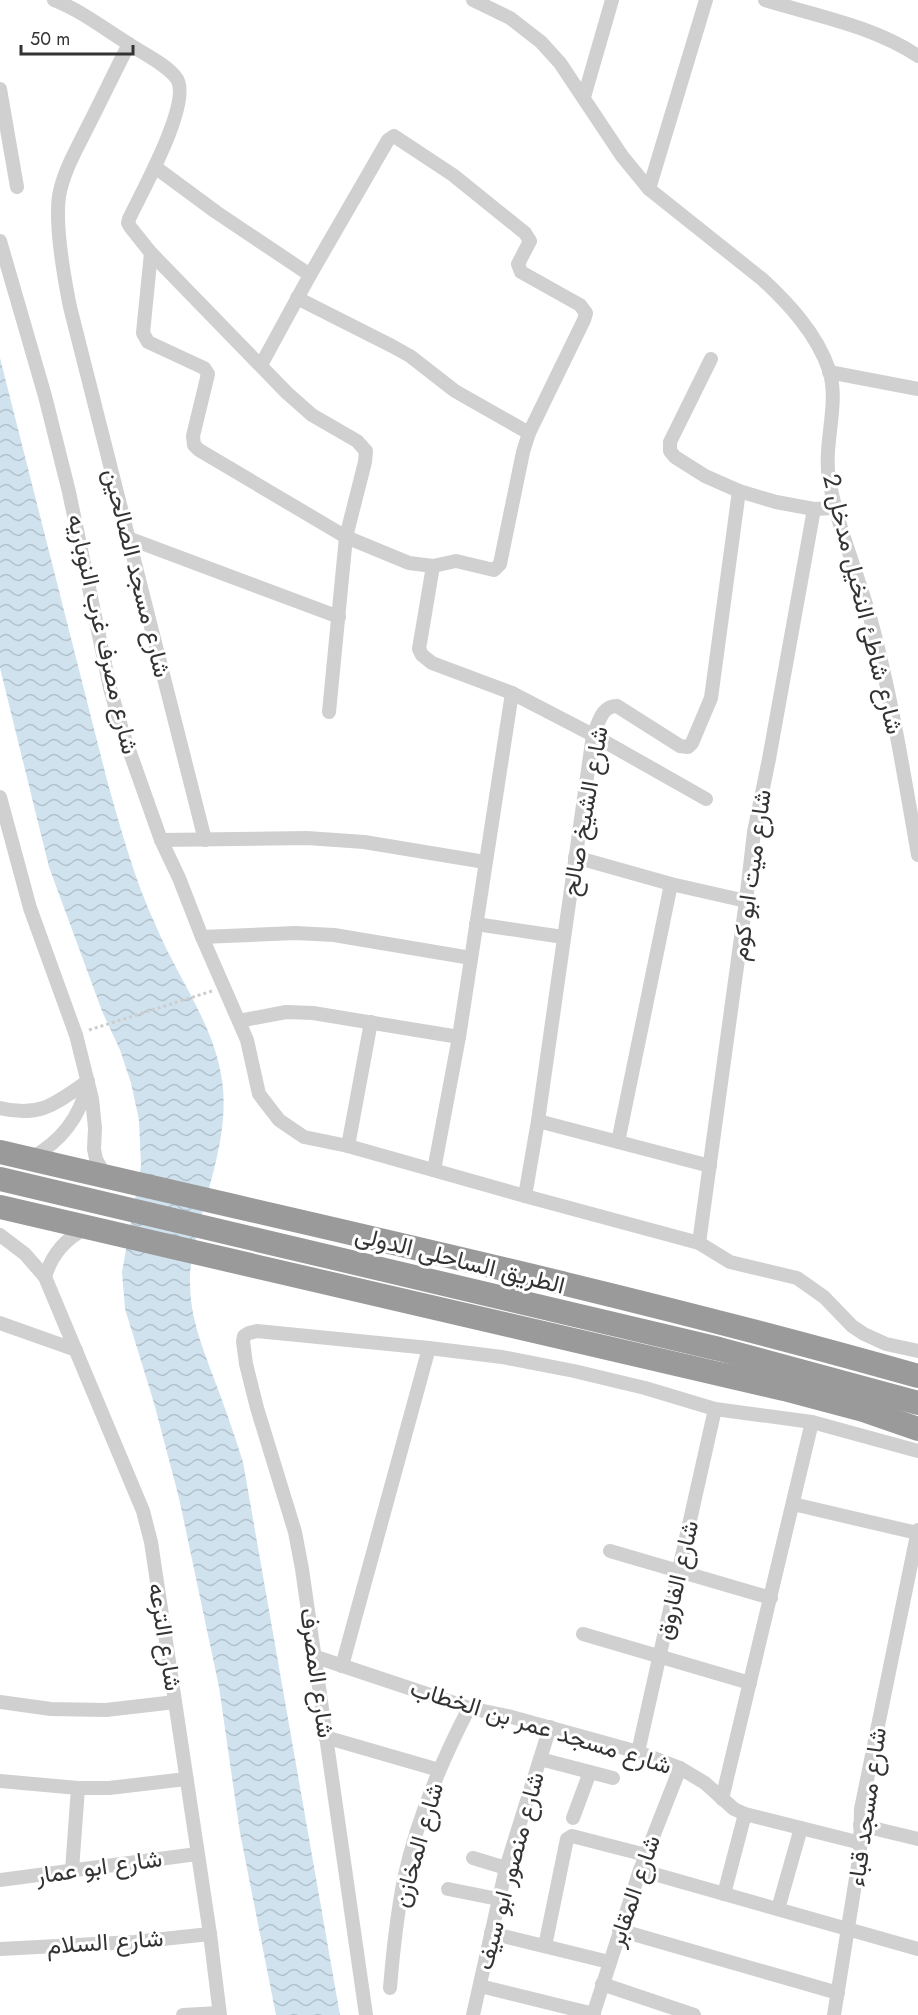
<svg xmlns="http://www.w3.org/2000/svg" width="918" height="2015" font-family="Jost,Vazirmatn,sans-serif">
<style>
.water{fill:url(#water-waves)}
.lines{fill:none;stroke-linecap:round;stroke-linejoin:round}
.path{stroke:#cdcdcd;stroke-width:3;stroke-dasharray:3 3;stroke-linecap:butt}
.street{stroke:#d0d0d0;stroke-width:14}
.highway{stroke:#9a9a9a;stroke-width:24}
.labels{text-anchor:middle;stroke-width:6;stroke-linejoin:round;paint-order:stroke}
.street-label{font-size:24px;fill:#333;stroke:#fff}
</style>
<defs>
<pattern id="water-waves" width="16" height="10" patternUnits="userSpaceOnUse" patternTransform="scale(1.5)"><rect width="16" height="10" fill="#cfe2ee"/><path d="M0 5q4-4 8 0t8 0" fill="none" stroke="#b2c2cd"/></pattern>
</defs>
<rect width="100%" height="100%" fill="#fff"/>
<path class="water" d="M 0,358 L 108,784 C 122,833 135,881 156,926 C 177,977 214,1024 222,1080 C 229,1128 212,1175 200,1222 C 196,1240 191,1257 190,1275 C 189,1314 200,1340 213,1376 C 224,1405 234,1433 243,1462 L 340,2015 L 276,2015 L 240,1833 L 219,1687 L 179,1498 L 154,1403 L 125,1309 L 122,1272 L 141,1166 L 139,1120 L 131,1083 L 120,1050 L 102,1011 L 49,867 L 0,668 Z"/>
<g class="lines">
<polyline class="path" points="89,1030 212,991"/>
<g class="street">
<path d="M 54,0 C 82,11 103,28 129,44 C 142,53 168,65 177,79 C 192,103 141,193 129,219 L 128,223 L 131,228 L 151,253 L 287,393 L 312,415 L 357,441 L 366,451 L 365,462 L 346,537 L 329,712"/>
<path d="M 473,0 L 510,18 L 541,42 L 560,63 L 622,156 L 649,189 L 762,279 C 789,304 817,334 829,370 C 840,403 823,443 829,479 C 838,531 861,581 874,632 C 893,705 905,781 918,855"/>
<path d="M 765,0 C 817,16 873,26 918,56"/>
<path d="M 129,44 C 114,73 100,103 85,132 C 75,152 63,173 59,196 C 55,225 64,277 70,307 L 205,840"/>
<polyline points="0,89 17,187"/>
<polyline points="584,97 612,0"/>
<polyline points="155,167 216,212 310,275 261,365"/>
<polyline points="649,189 706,0"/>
<polyline points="0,241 45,396 69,492 110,688 122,730 161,840 179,878 202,937 247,1040 259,1094 279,1120 304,1137 348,1146 525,1196 699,1243 730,1262 797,1278 824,1297 852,1326 864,1334 886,1344 918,1351"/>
<polyline points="151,253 143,333 148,342 204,368 208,374 193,436 194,445 199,450 346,537 409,563 433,566 419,649 422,655 432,663 512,693 593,735 706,799"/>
<polyline points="310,275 388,140 394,136 453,175 525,233 530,241 518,264 521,272 580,305 586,313 584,320 529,433 523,452 500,564 494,570 456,561 433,566"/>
<polyline points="297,298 392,346 410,356 455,391 529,433"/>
<polyline points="711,359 670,442 670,451 675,457 705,476 739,491 776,502 814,509 835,508"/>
<polyline points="829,372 918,389"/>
<polyline points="128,538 339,617"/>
<polyline points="0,797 30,908 76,1035 92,1099 95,1128 94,1149 96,1159 105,1176"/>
<polyline points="161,840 307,838 364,842 485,862"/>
<polyline points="575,857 671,884 746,901"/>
<polyline points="476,924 563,937"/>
<polyline points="202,937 295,933 334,935 471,958"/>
<polyline points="239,1021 286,1012 313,1013 459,1037"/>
<path d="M 0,1108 C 41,1118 56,1103 88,1081"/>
<polyline points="538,1121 710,1166"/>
<polyline points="618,1142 671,884"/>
<polyline points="348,1146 371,1022"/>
<path d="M 31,1158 C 62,1141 80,1117 88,1083"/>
<polyline points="434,1170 459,1037 512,693"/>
<path d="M 525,1196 L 538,1121 L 593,735 C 599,723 601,706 617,706 L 680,746 L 688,747 L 692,743 L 711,698 L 739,491"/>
<polyline points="0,1235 25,1254 45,1277 143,1511 151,1542 210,1934 220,2015"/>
<polyline points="699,1243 746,901 754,832 769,759 814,509"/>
<path d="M 45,1277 C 52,1254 65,1239 86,1228"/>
<polyline points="0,1323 76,1350"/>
<polyline points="793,1504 917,1533"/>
<polyline points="610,1551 771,1598"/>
<polyline points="583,1634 750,1683"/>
<polyline points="316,1657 469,1708 508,1716 638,1752 680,1768 705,1783 734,1809 745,1814 861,1843"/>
<polyline points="342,1666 429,1348"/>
<polyline points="0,1702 51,1709 106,1710 175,1702"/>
<polyline points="325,1737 439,1770"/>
<polyline points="638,1752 715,1409"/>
<polyline points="540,1759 613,1778"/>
<polyline points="0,1781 78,1788 109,1788 186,1779"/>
<polyline points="722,1799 812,1422"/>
<polyline points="573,1818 590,1772"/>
<polyline points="860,1825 918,1839"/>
<polyline points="473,1858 506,1868"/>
<polyline points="72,1870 78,1788"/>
<polyline points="640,1870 918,1949"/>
<polyline points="0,1880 197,1854"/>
<polyline points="448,1889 498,1899"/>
<polyline points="724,1894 745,1814"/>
<polyline points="778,1909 801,1828"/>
<polyline points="619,1930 838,1993"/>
<polyline points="491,1933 609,1962"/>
<polyline points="545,1946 567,1839 572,1836 646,1855"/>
<polyline points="0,1949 134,1942 210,1934"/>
<polyline points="602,1984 694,2015"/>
<polyline points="480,1986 594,2014"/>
<path d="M 390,1988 C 393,1951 397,1915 404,1879 C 417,1819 441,1762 469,1708"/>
<polyline points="183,2015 219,2013"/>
<polyline points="366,2015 302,1569 295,1532 257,1408 246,1364 243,1341 244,1336 249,1333 257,1331 429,1348 502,1357 574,1371 645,1388 715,1409 812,1422 918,1451"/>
<polyline points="473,2015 506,1868 550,1727"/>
<polyline points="593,2015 640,1870 680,1768"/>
<polyline points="834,2015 860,1853 861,1809 918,1530"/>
</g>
<g class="highway">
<path d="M 0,1152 C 307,1224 615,1290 918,1376"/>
<polyline points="0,1179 719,1349 918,1403"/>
<polyline points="0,1207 784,1389 863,1410 918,1429"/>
</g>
</g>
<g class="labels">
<g class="street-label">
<text transform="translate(137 573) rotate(76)" y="8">شارع مسجد الصالحين</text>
<text transform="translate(863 604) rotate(76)" y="8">شارع شاطئ النخيل مدخل 2</text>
<text transform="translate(103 634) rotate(77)" y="8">شارع مصرف غرب النوباريه</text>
<text transform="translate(585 811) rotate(-80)" y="8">شارع الشيخ صالح</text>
<text transform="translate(751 875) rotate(-82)" y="8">شارع ميت ابو كوم</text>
<text transform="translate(460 1260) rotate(14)" y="8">الطريق الساحلى الدولى</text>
<text transform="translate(677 1580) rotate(-77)" y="8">شارع الفاروق</text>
<text transform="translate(165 1637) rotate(81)" y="8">شارع الترعه</text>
<text transform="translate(317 1673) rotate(82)" y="8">شارع المصرف</text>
<text transform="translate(541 1727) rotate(17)" y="8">شارع مسجد عمر بن الخطاب</text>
<text transform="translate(867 1807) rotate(-82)" y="8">شارع مسجد قباء</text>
<text transform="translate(418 1845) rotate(-74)" y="8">شارع المخازن</text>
<text transform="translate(99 1867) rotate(-8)" y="8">شارع ابو عمار</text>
<text transform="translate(510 1871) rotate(-75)" y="8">شارع منصور ابو سيف</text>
<text transform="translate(634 1891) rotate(-71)" y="8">شارع المقابر</text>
<text transform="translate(105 1942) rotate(-4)" y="8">شارع السلام</text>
</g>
</g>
<path d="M21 45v9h112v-9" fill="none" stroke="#333333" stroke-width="3"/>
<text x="30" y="45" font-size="18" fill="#333333" stroke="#ffffff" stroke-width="4.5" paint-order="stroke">50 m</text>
</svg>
